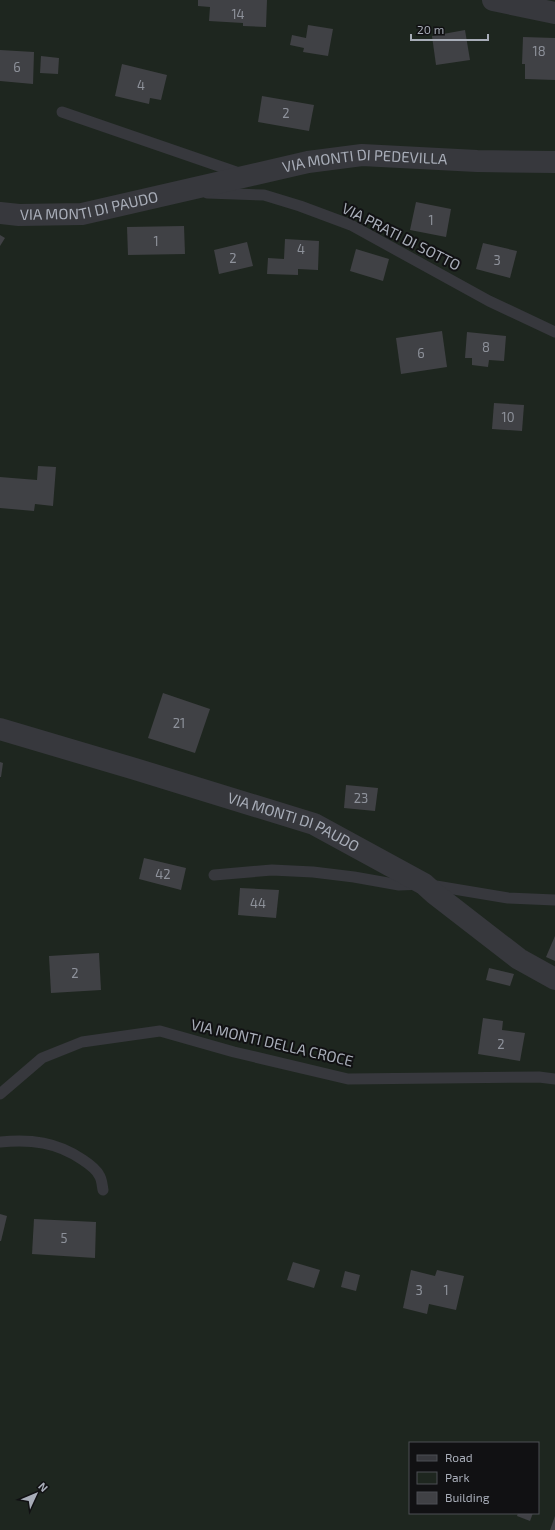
<svg xmlns="http://www.w3.org/2000/svg" width="555" height="1530" font-family="'Exo 2',sans-serif">
<style>
.green{fill:#1e261f;fill-rule:evenodd}
.building{fill:#404145}
.lines{fill:none;stroke-linecap:round;stroke-linejoin:round}
.lane{stroke:#37383d;stroke-width:11}
.street{stroke:#37383d;stroke-width:22}
.labels{text-anchor:middle;stroke-width:4;stroke-linejoin:round;paint-order:stroke}
.number-label{font-size:13px;fill:#8e929b}
.street-label{font-size:15px;fill:#a8adb8;stroke:#111113}
</style>
<rect width="100%" height="100%" fill="#161618"/>
<path class="green" d="M 0,0 L 555,0 L 555,1530 L 0,1530 ZM 410,1443 L 538,1443 L 538,1513 L 410,1513 Z"/>
<g class="building">
<polygon points="198,0 267,0 266,27 243,26 243,23 209,21 210,7 198,6"/>
<polygon points="308,25 333,29 328,56 303,52 304,48 290,45 292,35 306,38"/>
<polygon points="465,30 470,60 436,65 432,36"/>
<polygon points="523,37 555,38 555,80 525,79 525,64 522,64"/>
<polygon points="0,50 34,52 33,84 0,81"/>
<polygon points="41,56 59,58 58,74 40,73"/>
<polygon points="122,64 167,75 161,100 150,98 149,104 115,96"/>
<polygon points="262,96 314,105 309,131 258,122"/>
<polygon points="416,202 451,209 446,237 410,230"/>
<polygon points="184,226 185,254 128,255 127,227"/>
<polygon points="0,235 5,238 0,246"/>
<polygon points="285,239 319,241 318,270 298,269 298,275 267,274 268,258 284,259"/>
<polygon points="247,242 253,266 219,274 214,250"/>
<polygon points="483,243 517,251 510,278 476,269"/>
<polygon points="356,249 389,259 383,281 350,271"/>
<polygon points="442,331 447,367 401,374 396,338"/>
<polygon points="467,332 506,336 504,361 489,360 488,367 472,365 472,358 465,358"/>
<polygon points="494,403 524,405 522,431 492,429"/>
<polygon points="38,466 56,467 53,506 35,504 34,511 0,508 0,477 37,480"/>
<polygon points="163,693 210,709 195,753 148,738"/>
<polygon points="0,762 3,763 1,777 0,777"/>
<polygon points="346,785 378,788 375,811 344,808"/>
<polygon points="144,858 186,868 181,890 139,879"/>
<polygon points="240,888 279,890 276,918 238,915"/>
<polygon points="555,936 555,961 546,957"/>
<polygon points="99,953 101,990 51,993 49,956"/>
<polygon points="489,968 514,974 510,986 486,980"/>
<polygon points="483,1018 503,1021 502,1030 525,1033 520,1061 478,1054"/>
<polygon points="0,1214 7,1216 1,1241 0,1241"/>
<polygon points="34,1219 96,1222 95,1258 32,1254"/>
<polygon points="293,1262 320,1270 314,1288 287,1280"/>
<polygon points="411,1270 435,1276 437,1270 464,1276 456,1310 429,1304 427,1314 403,1308"/>
<polygon points="345,1271 360,1275 356,1291 341,1287"/>
<polygon points="518,1513 533,1513 530,1521 517,1516"/>
<polygon points="555,1516 555,1530 550,1530"/>
</g>
<g class="lines">
<g class="lane">
<polyline points="62,112 242,174"/>
<polyline points="207,193 264,195 300,206 351,225 489,301 555,332"/>
<polyline points="214,875 272,870 313,872 354,877 399,885 424,884 508,898 555,900"/>
<polyline points="0,1094 42,1058 82,1042 160,1031 234,1052 348,1079 539,1077 555,1079"/>
<path d="M 0,1142 C 31,1139 57,1142 83,1160 C 89,1164 96,1169 99,1175 C 102,1179 102,1185 103,1190"/>
</g>
<g class="street">
<polyline points="493,0 555,13"/>
<path id="s1" d="M 0,213 L 19,215 L 82,214 L 308,162 L 362,155 L 477,161 L 555,162"/>
<path id="s2" d="M 0,729 L 135,769 L 314,824 L 424,884 L 435,894 L 519,959 L 555,979"/>
</g>
</g>
<g class="labels">
<g class="number-label">
<text x="238" y="19">14</text>
<text x="539" y="56">18</text>
<text x="17" y="72">6</text>
<text x="141" y="90">4</text>
<text x="286" y="118">2</text>
<text x="431" y="225">1</text>
<text x="156" y="246">1</text>
<text x="301" y="254">4</text>
<text x="233" y="263">2</text>
<text x="497" y="265">3</text>
<text x="486" y="352">8</text>
<text x="421" y="358">6</text>
<text x="508" y="422">10</text>
<text x="179" y="728">21</text>
<text x="361" y="803">23</text>
<text x="163" y="879">42</text>
<text x="258" y="908">44</text>
<text x="75" y="978">2</text>
<text x="501" y="1049">2</text>
<text x="64" y="1243">5</text>
<text x="419" y="1295">3</text>
<text x="446" y="1295">1</text>
</g>
<g class="street-label">
<text dy="5" stroke="none"><textPath href="#s1" startOffset="371">VIA MONTI DI PEDEVILLA</textPath></text>
<text dy="5" stroke="none"><textPath href="#s1" startOffset="90">VIA MONTI DI PAUDO</textPath></text>
<text transform="translate(401 237) rotate(27)" y="5">VIA PRATI DI SOTTO</text>
<text dy="5" stroke="none"><textPath href="#s2" startOffset="308">VIA MONTI DI PAUDO</textPath></text>
<text transform="translate(272 1043) rotate(13)" y="5">VIA MONTI DELLA CROCE</text>
</g>
</g>
<rect x="409" y="1442" width="130" height="72" fill="#111113" stroke="#4d4f55"/>
<rect x="417" y="1455" width="20" height="6" fill="#37383d" stroke="#4d4f55"/>
<text x="445" y="1462" font-size="12" fill="#a8adb8">Road</text>
<rect x="417" y="1472" width="20" height="12" fill="#1e261f" stroke="#4d4f55"/>
<text x="445" y="1482" font-size="12" fill="#a8adb8">Park</text>
<rect x="417" y="1492" width="20" height="12" fill="#404145" stroke="#4d4f55"/>
<text x="445" y="1502" font-size="12" fill="#a8adb8">Building</text>
<g transform="translate(36 1494) rotate(46)" stroke="#111113" stroke-width="3" paint-order="stroke">
<path d="M0-3L7 15L0 10L-7 15Z" fill="#a8adb8"/>
<text y="-6" font-size="11" font-weight="bold" text-anchor="middle" fill="#a8adb8">N</text>
</g>
<path d="M411 34v6h77v-6" fill="none" stroke="#a8adb8" stroke-width="2"/>
<text x="417" y="34" font-size="12" fill="#a8adb8" stroke="#111113" stroke-width="3" paint-order="stroke">20 m</text>
</svg>
